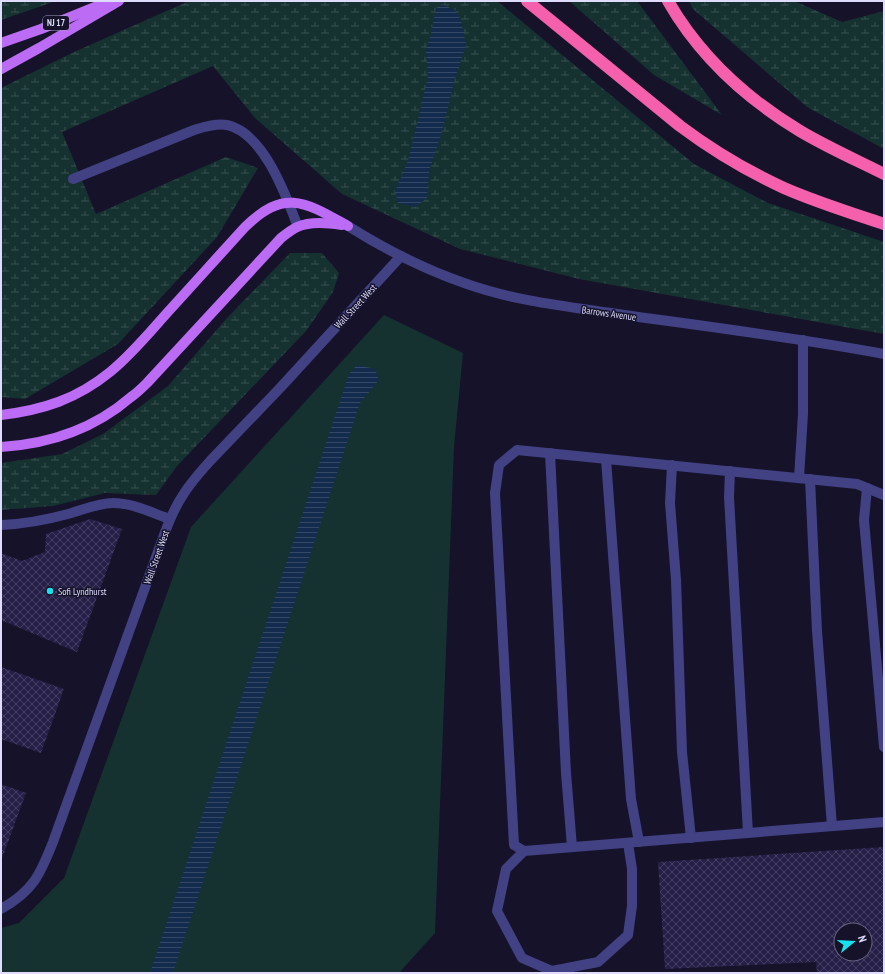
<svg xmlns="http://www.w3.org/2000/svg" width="885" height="974" font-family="'PT Sans Narrow',sans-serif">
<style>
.wetland{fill:url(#wetland-marsh)}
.green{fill:#163230}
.water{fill:url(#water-rules)}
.building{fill:url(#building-cross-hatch);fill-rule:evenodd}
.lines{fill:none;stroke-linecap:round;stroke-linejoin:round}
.service{stroke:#414184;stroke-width:10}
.minor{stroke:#414184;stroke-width:10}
.tertiary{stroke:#414184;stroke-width:10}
.primary{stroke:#bc6bf5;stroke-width:10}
.motorway{stroke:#f460ac;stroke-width:12}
.poi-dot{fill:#16e2ef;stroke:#151229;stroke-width:1.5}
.labels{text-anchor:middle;stroke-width:3;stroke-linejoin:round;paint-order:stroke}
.shield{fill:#151229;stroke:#a29fbd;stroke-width:1}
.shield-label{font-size:9px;font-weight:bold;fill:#dfdcfd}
.street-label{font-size:10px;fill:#dfdcfd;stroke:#151229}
.poi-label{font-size:10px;fill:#dfdcfd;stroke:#151229;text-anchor:start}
</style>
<defs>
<pattern id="wetland-marsh" width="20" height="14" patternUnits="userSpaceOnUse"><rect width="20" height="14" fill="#163230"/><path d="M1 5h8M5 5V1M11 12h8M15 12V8" fill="none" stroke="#374f4f"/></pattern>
<pattern id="water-rules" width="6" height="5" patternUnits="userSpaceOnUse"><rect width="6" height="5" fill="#132b4c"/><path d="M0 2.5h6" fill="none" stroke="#354967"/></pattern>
<pattern id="building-cross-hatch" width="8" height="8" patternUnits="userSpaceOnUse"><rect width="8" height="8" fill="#262048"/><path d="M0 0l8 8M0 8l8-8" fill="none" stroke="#454063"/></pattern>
</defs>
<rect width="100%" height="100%" fill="#151229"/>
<g class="wetland">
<polygon points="1,1 56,1 1,20"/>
<polygon points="189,1 497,1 694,164 768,203 884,242 884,334 579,279 460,249 342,194 255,118 213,66 62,132 96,214 226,157 258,168 217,237 118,344 25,399 1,397 1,88 74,52"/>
<polygon points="569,1 637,1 722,115 654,75"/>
<polygon points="689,1 794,1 842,22 884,11 884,149 807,107 693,9"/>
<polygon points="290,253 322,253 339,273 333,292 306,331 177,466 156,495 105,493 53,506 1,510 1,463 62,454 103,434 168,386 227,318"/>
</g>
<polygon class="green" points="384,315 463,353 454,447 435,933 399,973 1,973 1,928 19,923 64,878 191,527"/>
<g class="water">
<polygon points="443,5 455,10 461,20 466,45 455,78 442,132 429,171 427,198 415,207 398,203 395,191 408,161 428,77 426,50 431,34 436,8"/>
<polygon points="357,365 375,369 379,380 360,403 173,973 150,973 349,374"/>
</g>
<g class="building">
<polygon points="90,519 122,529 77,652 1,620 1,553 22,561 45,552 46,534"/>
<polygon points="1,667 64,689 41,753 1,739"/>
<polygon points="1,784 26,793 1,861"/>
<path d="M 884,847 L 884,973 L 817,973 L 816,962 L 665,969 L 658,862 ZM 841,930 L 865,930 L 865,954 L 841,954 Z"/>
</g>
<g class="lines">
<g class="service">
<path d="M 73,179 L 194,130 C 204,127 216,123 227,125 C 264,133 286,196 298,227"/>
<polyline points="550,453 566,773 572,847"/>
<polyline points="606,459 631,799 639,842"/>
<polyline points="672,465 670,503 676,580 682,752 691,838"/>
<polyline points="730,471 729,497 748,833"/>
<polyline points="799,478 803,414 803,340"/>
<polyline points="810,479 817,631 832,826"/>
<polyline points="867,488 864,520 884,747"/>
<polyline points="884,495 857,484 517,450 499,465 495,493 514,845 524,851 884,822"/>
<polyline points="524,851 506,869 497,911 522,958 552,971 598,962 628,935 632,906 632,869 628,843"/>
</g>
<g class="minor">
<path d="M 1,525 C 24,524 46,520 68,514 C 83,510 98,503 113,503 C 133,503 152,513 170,519"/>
<path d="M 1,909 C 33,891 40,875 53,842 L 164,535 C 169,521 175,507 183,495 C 191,482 201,471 211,460 L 281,387 L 401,256"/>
</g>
<path class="tertiary" d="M 348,226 C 386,250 426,270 467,284 C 518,302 572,307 624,315 C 711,327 798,338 884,354"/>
<g class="primary">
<polyline points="1,43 41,29 107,2"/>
<polyline points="1,69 39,48 119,1"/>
<path d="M 1,415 C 43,410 77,399 110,372 C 131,355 149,333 167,313 C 193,284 219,256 245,227 C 285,188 305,202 348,226"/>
<path d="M 1,447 C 49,444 94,429 131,397 C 137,393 142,388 147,383 L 281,238 C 286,234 291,230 297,227 C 311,221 328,223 342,225"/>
</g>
<g class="motorway">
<path d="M 527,1 L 680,126 C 712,150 747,171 784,188 C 816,202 851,213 884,224"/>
<path d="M 668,1 C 699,55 747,99 800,131 C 827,147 856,160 884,174"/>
</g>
</g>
<circle class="poi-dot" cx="50" cy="591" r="4"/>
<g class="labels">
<rect class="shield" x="43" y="16" width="26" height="14" rx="3"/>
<g class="shield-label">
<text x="56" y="26">NJ 17</text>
</g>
<g class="street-label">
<text transform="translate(355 306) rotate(-47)" y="4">Wall Street West</text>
<text transform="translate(609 313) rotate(8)" y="4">Barrows Avenue</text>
<text transform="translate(156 557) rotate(-70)" y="4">Wall Street West</text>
</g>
<g class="poi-label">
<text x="58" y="595">Sofi Lyndhurst</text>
</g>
</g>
<rect width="885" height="974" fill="none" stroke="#dfdcfd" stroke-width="4"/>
<g transform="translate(853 942) rotate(72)"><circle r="19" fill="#151229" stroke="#66637e"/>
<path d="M0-3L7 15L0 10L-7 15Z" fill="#16e2ef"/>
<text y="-6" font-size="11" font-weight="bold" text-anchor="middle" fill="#dfdcfd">N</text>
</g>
</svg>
